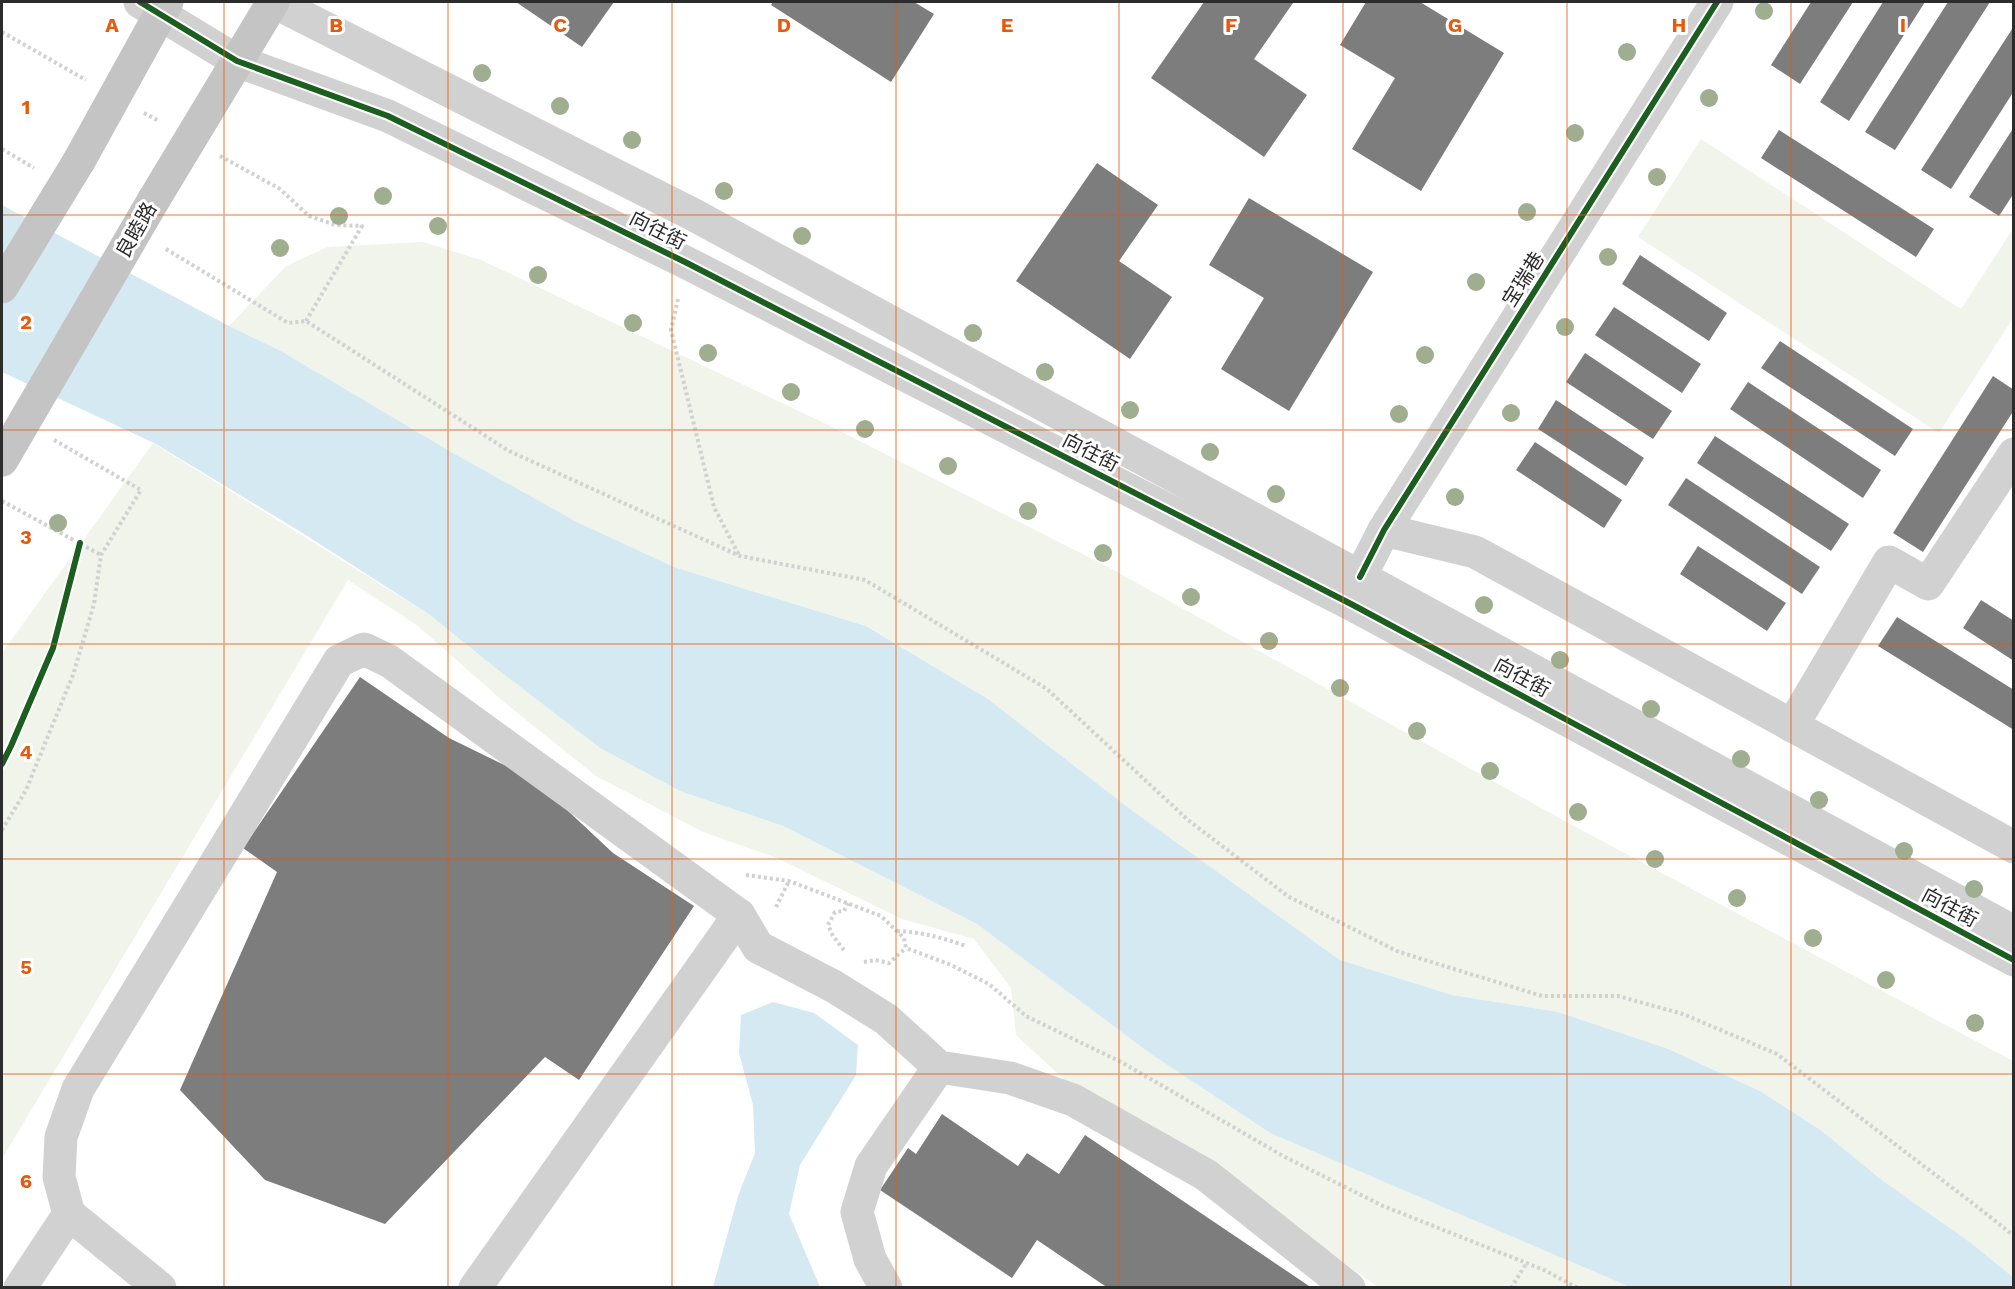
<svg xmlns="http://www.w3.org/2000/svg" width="2015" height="1289" font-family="'Work Sans','Noto Sans SC',sans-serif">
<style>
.green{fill:#f0f4ea}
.water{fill:#d4e9f2}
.building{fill:#7d7d7d}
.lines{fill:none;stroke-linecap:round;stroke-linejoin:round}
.path{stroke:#d1d1d1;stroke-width:4;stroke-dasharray:3 3;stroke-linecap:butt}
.minor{stroke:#d1d1d1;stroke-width:33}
.major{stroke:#c4c4c4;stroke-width:33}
.major-bridge{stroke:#c4c4c4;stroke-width:33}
.cycleway-casing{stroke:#fff;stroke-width:10}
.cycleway{stroke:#1b5e20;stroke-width:6}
.tree{fill:#a0ae90}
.grid{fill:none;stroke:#e8590c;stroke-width:1.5;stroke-opacity:0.55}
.labels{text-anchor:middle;stroke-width:6;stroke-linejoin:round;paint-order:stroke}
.street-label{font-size:20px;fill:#2c2c2c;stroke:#fff}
.grid-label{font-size:20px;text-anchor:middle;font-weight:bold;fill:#e8590c;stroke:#fff;stroke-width:6;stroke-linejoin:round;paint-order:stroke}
</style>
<rect width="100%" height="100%" fill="#fff"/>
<g class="green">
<polygon points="1701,139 1961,309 2013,229 2013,318 1939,433 1638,237"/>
<polygon points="423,242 481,260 826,424 1110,568 1561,819 2013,1061 2013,1277 1967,1240 1883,1181 1822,1131 1760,1091 1666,1048 1558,1012 1452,995 1340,960 1130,809 988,699 867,626 674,567 577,522 453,453 281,351 229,326 286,266 328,247"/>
<polygon points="153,443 430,615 493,666 600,748 680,791 783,826 977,924 1151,1054 1270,1133 1630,1287 1378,1287 1276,1214 1070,1085 1016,1035 1011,988 974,939 902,919 777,858 703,832 596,776 504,702 418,626 348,580 2,1159 2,653"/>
</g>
<g class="water">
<polygon points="2,205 229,326 281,351 453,453 577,522 674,567 866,626 988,699 1130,809 1340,960 1452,995 1558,1012 1666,1048 1760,1091 1822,1131 1883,1181 1967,1240 2013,1277 2013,1287 1630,1287 1270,1133 1151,1054 977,924 783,826 680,791 600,748 493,666 430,615 301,532 154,443 2,372"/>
<polygon points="773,1002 814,1013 858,1045 856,1075 800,1165 789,1214 820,1287 713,1287 738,1196 755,1153 753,1105 739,1053 741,1015"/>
</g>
<g class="building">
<polygon points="516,2 614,2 582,47"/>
<polygon points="773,2 914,2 934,14 891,82 771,5"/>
<polygon points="1204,2 1293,3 1254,59 1307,95 1264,157 1151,78"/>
<polygon points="1366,2 1420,2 1504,53 1421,191 1352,149 1395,78 1340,45"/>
<polygon points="1811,2 1853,2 1800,84 1771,65"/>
<polygon points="1883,2 1925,2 1849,121 1820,102"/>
<polygon points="1948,2 1990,2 1895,150 1865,132"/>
<polygon points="2014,26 2014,91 1951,189 1921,170"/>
<polygon points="2014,127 2014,193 1999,216 1969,197"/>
<polygon points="1779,130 1934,229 1916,257 1761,158"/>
<polygon points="1097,163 1158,205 1119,261 1172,297 1130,359 1016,281"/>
<polygon points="1249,198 1373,272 1289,411 1221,369 1264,298 1209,265"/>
<polygon points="1640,255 1727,313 1709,341 1622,284"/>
<polygon points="1614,307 1701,364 1682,393 1595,335"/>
<polygon points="1780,341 1913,429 1895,456 1761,368"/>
<polygon points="1585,353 1672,411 1653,439 1566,382"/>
<polygon points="1993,376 2014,390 2014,410 1923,552 1893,533"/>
<polygon points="1748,382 1881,470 1863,498 1730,409"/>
<polygon points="1556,400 1644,458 1626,486 1538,429"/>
<polygon points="1715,436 1849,524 1831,551 1697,463"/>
<polygon points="1535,442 1622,500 1604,528 1516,470"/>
<polygon points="1686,478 1820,567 1802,594 1668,505"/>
<polygon points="1698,546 1786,603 1767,631 1680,574"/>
<polygon points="1981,600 2014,621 2014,661 1963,628"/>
<polygon points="1897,617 2014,690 2014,730 1878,646"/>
<polygon points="360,677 449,738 535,780 613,853 694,906 579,1080 545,1057 385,1224 265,1180 180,1090 277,872 243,848"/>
<polygon points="942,1114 1018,1166 1027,1153 1059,1174 1085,1135 1312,1288 1108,1288 1037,1240 1012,1278 880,1190 908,1148 916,1154"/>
</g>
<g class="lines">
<g class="path">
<polyline points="2,32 86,80"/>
<polyline points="144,113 159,121"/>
<polyline points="2,149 34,168"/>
<polyline points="220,156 280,189 309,216 336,225 362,226 306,321"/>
<polyline points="166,249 288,323 306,321 509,451 740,556 865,580 1047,689 1188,820 1289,897 1399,952 1542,996 1618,996 1683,1014 1777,1054 1984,1212 2014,1236"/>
<polyline points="678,299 671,330 714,507 739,555"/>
<polyline points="2,501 101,555"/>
<polyline points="2,830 26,790 73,675 94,604 101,555 141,490 54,440"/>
<polyline points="746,875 789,881 881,916 904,938 906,948 951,965 989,984 1026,1016 1123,1063 1283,1156 1383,1206 1544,1270 1578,1288"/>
<polyline points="776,907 789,881"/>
<path d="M 897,931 C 922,932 943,938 966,946"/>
<polyline points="844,950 833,936 828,925 835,912 844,911 848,903"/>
<polyline points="864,962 875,960 889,963 906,948"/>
<polyline points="1511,1288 1526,1264"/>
</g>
<g class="minor">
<polyline points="140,2 237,61 388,116 687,263 1353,605 2014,960"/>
<polyline points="274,2 694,215 2014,932"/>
<polyline points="1384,530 1475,552 2014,847"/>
<polyline points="1360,577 1384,530 1717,2"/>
<polyline points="1792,726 1889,562 1928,584 2014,454"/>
<polyline points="69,1214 160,1288"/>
<polyline points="20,1288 69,1214 59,1177 61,1137 78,1089 339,661 364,649 389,661 739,915 758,947 833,986 886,1019 939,1067 1010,1078 1073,1100 1206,1175 1349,1288"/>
<polyline points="475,1288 739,915"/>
<polyline points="886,1288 870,1259 857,1212 871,1166 939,1067"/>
</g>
<g class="major">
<polyline points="79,161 167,2"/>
<polyline points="153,201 273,2"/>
</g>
<g class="major-bridge">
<polyline points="2,287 79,161"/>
<polyline points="2,460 153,201"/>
</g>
<defs>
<g id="cycleway">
<polyline points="140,2 237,61 388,116 687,263 1353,605 2014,960"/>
<polyline points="1360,577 1384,530 1717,2"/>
<polyline points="2,764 11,746 53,648 80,543"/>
</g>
</defs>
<use href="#cycleway" class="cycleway-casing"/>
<use href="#cycleway" class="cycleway"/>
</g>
<g class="tree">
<circle cx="1764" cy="11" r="9"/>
<circle cx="1627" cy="52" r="9"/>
<circle cx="482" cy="73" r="9"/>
<circle cx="1709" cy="98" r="9"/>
<circle cx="560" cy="106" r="9"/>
<circle cx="1575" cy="133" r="9"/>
<circle cx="632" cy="140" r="9"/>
<circle cx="1657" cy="177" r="9"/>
<circle cx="724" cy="191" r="9"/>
<circle cx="383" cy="196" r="9"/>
<circle cx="1527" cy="212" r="9"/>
<circle cx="339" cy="216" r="9"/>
<circle cx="438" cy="226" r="9"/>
<circle cx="802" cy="236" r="9"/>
<circle cx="280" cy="248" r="9"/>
<circle cx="1608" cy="257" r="9"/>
<circle cx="538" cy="275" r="9"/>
<circle cx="1476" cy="282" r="9"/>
<circle cx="633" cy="323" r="9"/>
<circle cx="1565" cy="327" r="9"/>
<circle cx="973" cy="333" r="9"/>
<circle cx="708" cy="353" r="9"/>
<circle cx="1425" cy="355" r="9"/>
<circle cx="1045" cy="372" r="9"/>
<circle cx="791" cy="392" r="9"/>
<circle cx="1130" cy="410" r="9"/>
<circle cx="1511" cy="413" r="9"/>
<circle cx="1399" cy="414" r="9"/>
<circle cx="865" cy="429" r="9"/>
<circle cx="1210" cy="452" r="9"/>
<circle cx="948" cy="466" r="9"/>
<circle cx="1276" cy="494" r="9"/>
<circle cx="1455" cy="497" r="9"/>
<circle cx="1028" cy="511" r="9"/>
<circle cx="58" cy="523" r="9"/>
<circle cx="1103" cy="553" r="9"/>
<circle cx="1191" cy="597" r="9"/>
<circle cx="1484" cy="605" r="9"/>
<circle cx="1269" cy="641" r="9"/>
<circle cx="1560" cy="660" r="9"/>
<circle cx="1340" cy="688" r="9"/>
<circle cx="1651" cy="709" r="9"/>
<circle cx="1417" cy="731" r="9"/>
<circle cx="1741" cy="759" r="9"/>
<circle cx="1490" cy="771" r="9"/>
<circle cx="1819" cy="800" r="9"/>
<circle cx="1578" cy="812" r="9"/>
<circle cx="1904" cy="851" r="9"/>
<circle cx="1655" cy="859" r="9"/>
<circle cx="1974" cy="889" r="9"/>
<circle cx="1737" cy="898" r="9"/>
<circle cx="1813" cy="938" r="9"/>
<circle cx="1886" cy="980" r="9"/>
<circle cx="1975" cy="1023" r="9"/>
</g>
<path class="grid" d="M 224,2 L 224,1288M 448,2 L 448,1288M 672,2 L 672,1288M 896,2 L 896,1288M 1119,2 L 1119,1288M 1343,2 L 1343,1288M 1567,2 L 1567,1288M 1791,2 L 1791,1288M 2,215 L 2014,215M 2,430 L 2014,430M 2,644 L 2014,644M 2,859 L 2014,859M 2,1074 L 2014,1074"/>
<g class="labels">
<g class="street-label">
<text transform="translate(136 230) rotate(-60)" y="7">良睦路</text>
<text transform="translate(658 230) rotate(27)" y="7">向往街</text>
<text transform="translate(1523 279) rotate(-58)" y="7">宝瑞巷</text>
<text transform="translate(1091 452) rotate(27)" y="7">向往街</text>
<text transform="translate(1522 677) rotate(28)" y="7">向往街</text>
<text transform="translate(1950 907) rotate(28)" y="7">向往街</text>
</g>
</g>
<g class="grid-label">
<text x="112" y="32">A</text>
<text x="336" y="32">B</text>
<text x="560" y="32">C</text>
<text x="784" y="32">D</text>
<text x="1007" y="32">E</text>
<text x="1231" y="32">F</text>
<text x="1455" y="32">G</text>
<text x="1679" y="32">H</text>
<text x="1903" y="32">I</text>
<text x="26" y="114">1</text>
<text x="26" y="329">2</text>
<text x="26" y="544">3</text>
<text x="26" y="759">4</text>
<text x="26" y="974">5</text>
<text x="26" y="1188">6</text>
</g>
<rect width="2015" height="1289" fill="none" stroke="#2c2c2c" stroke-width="6"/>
</svg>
